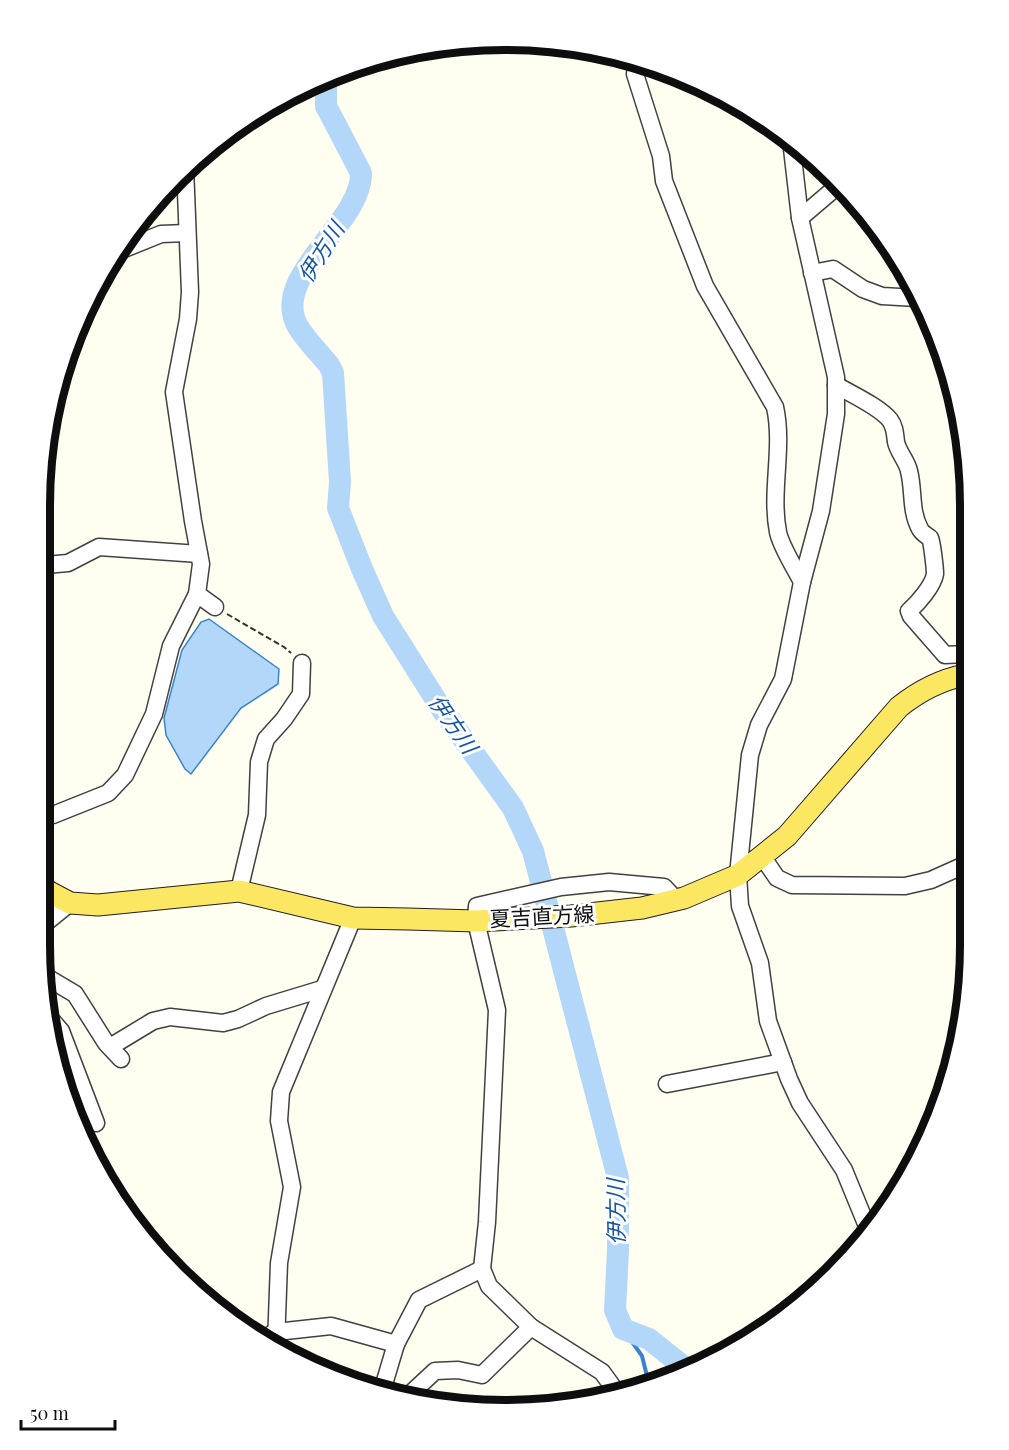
<svg xmlns="http://www.w3.org/2000/svg" width="1009" height="1450" font-family="'Playfair Display','Noto Sans JP',serif">
<style>
.water{fill:#b3d7f8;stroke:#3884d1;stroke-width:1.5}
.lines{fill:none;stroke-linecap:round;stroke-linejoin:round}
.stream{stroke:#3884d1;stroke-width:4}
.river{stroke:#b3d7f8;stroke-width:22}
.minor-casing{stroke:#414141;stroke-width:19}
.major-casing{stroke:#1f1f1f;stroke-width:23}
.path{stroke:#303030;stroke-width:2;stroke-dasharray:6 3;stroke-linecap:butt}
.minor{stroke:#fff;stroke-width:16}
.major{stroke:#fce763;stroke-width:21}
.labels{text-anchor:middle;stroke-width:6;stroke-linejoin:round;paint-order:stroke}
.street-label{font-size:21px;fill:#0e0e0e;stroke:#fff}
.water-label{font-size:22px;font-style:italic;fill:#1456a4;stroke:#fff}
.rim{fill:none;stroke:#0e0e0e;stroke-width:8}
</style>
<rect width="100%" height="100%" fill="#fffef0"/>
<polygon class="water" points="209,619 279,669 278,684 241,708 191,774 185,769 166,735 164,718 182,650 201,622"/>
<g class="lines">
<polyline class="stream" points="623,1329 642,1356 649,1384"/>
<path class="river" d="M 326,75 L 326,106 L 361,173 C 362,223 271,275 297,325 C 305,339 319,353 329,365 L 333,373 L 340,482 L 338,508 L 362,569 L 383,616 L 441,708 L 513,808 L 533,851 L 618,1178 L 618,1250 L 615,1310 L 623,1329 L 649,1339 L 688,1370"/>
<defs>
<g id="minor">
<path d="M 637,61 L 635,74 L 661,156 L 664,181 L 705,286 L 775,407 C 784,448 770,491 778,532 C 781,547 795,568 802,582"/>
<polyline points="791,140 800,218 836,377 836,414 821,511 802,582 783,679 759,725 750,755 738,875 740,906 760,963 768,1021 789,1079 800,1103 844,1170 869,1231"/>
<polyline points="800,218 840,184"/>
<polyline points="122,245 124,249 161,234 187,233"/>
<polyline points="812,273 833,269 863,289 882,296 917,298 922,300"/>
<path d="M 836,385 C 851,394 880,407 890,420 C 895,427 895,434 896,442 C 898,452 907,461 909,471 C 914,490 910,511 920,529 C 922,533 926,535 930,538 C 932,542 935,568 935,574 C 933,586 918,603 909,611 L 911,616 L 945,655 L 965,654"/>
<polyline points="45,565 68,563 99,547 199,554"/>
<polyline points="197,594 215,607"/>
<polyline points="41,815 53,815 108,793 125,775 154,714 171,646 197,594 201,564 193,521 174,392 188,319 190,292 185,167"/>
<polyline points="762,856 777,878 792,885 905,886 931,880 969,863"/>
<polyline points="239,891 257,815 259,762 266,739 284,719 301,694 302,663"/>
<polyline points="39,928 70,903"/>
<polyline points="43,975 75,994 106,1043 121,1059"/>
<polyline points="48,1016 61,1031 96,1123"/>
<polyline points="110,1047 153,1021 170,1017 223,1023 238,1019 266,1006 322,989"/>
<polyline points="667,1084 783,1062"/>
<polyline points="531,1327 602,1372 618,1394"/>
<polyline points="266,1337 276,1332 331,1326 396,1344 419,1300 482,1269"/>
<polyline points="276,1344 279,1263 292,1187 279,1121 281,1092 353,918"/>
<polyline points="382,1391 396,1344"/>
<polyline points="407,1397 435,1371 458,1370 482,1375 531,1327 489,1286 482,1269 487,1222 497,1010 476,921 477,906 561,887 609,882 664,887 676,900"/>
</g>
<path id="major" d="M 40,887 L 70,903 L 98,905 L 239,891 L 353,918 L 408,919 L 476,921 L 571,916 L 642,908 L 684,898 L 738,875 L 762,856 L 787,836 L 899,707 C 919,691 940,680 965,675"/>
</defs>
<use href="#minor" class="minor-casing"/>
<use href="#major" class="major-casing"/>
<polyline class="path" points="227,614 284,647 291,653"/>
<use href="#minor" class="minor"/>
<use href="#major" class="major"/>
</g>
<g class="labels">
<g class="street-label">
<text transform="translate(542 917) rotate(-3)" y="7">夏吉直方線</text>
</g>
<g class="water-label">
<text transform="translate(321 252) rotate(-58)" y="8">伊方川</text>
<text transform="translate(453 724) rotate(55)" y="8">伊方川</text>
<text transform="translate(616 1212) rotate(-91)" y="8">伊方川</text>
</g>
</g>
<path d="M0 0H1009V1450H0ZM505 50H505A455 455 0 0 1 960 505V945A455 455 0 0 1 505 1400H505A455 455 0 0 1 50 945V505A455 455 0 0 1 505 50Z" fill="#fff" fill-rule="evenodd"/>
<path class="rim" d="M505 50H505A455 455 0 0 1 960 505V945A455 455 0 0 1 505 1400H505A455 455 0 0 1 50 945V505A455 455 0 0 1 505 50Z"/>
<path d="M21 1420v9h94v-9" fill="none" stroke="#0e0e0e" stroke-width="3"/>
<text x="30" y="1420" font-size="18" fill="#0e0e0e" stroke="#ffffff" stroke-width="4.5" paint-order="stroke">50 m</text>
</svg>
